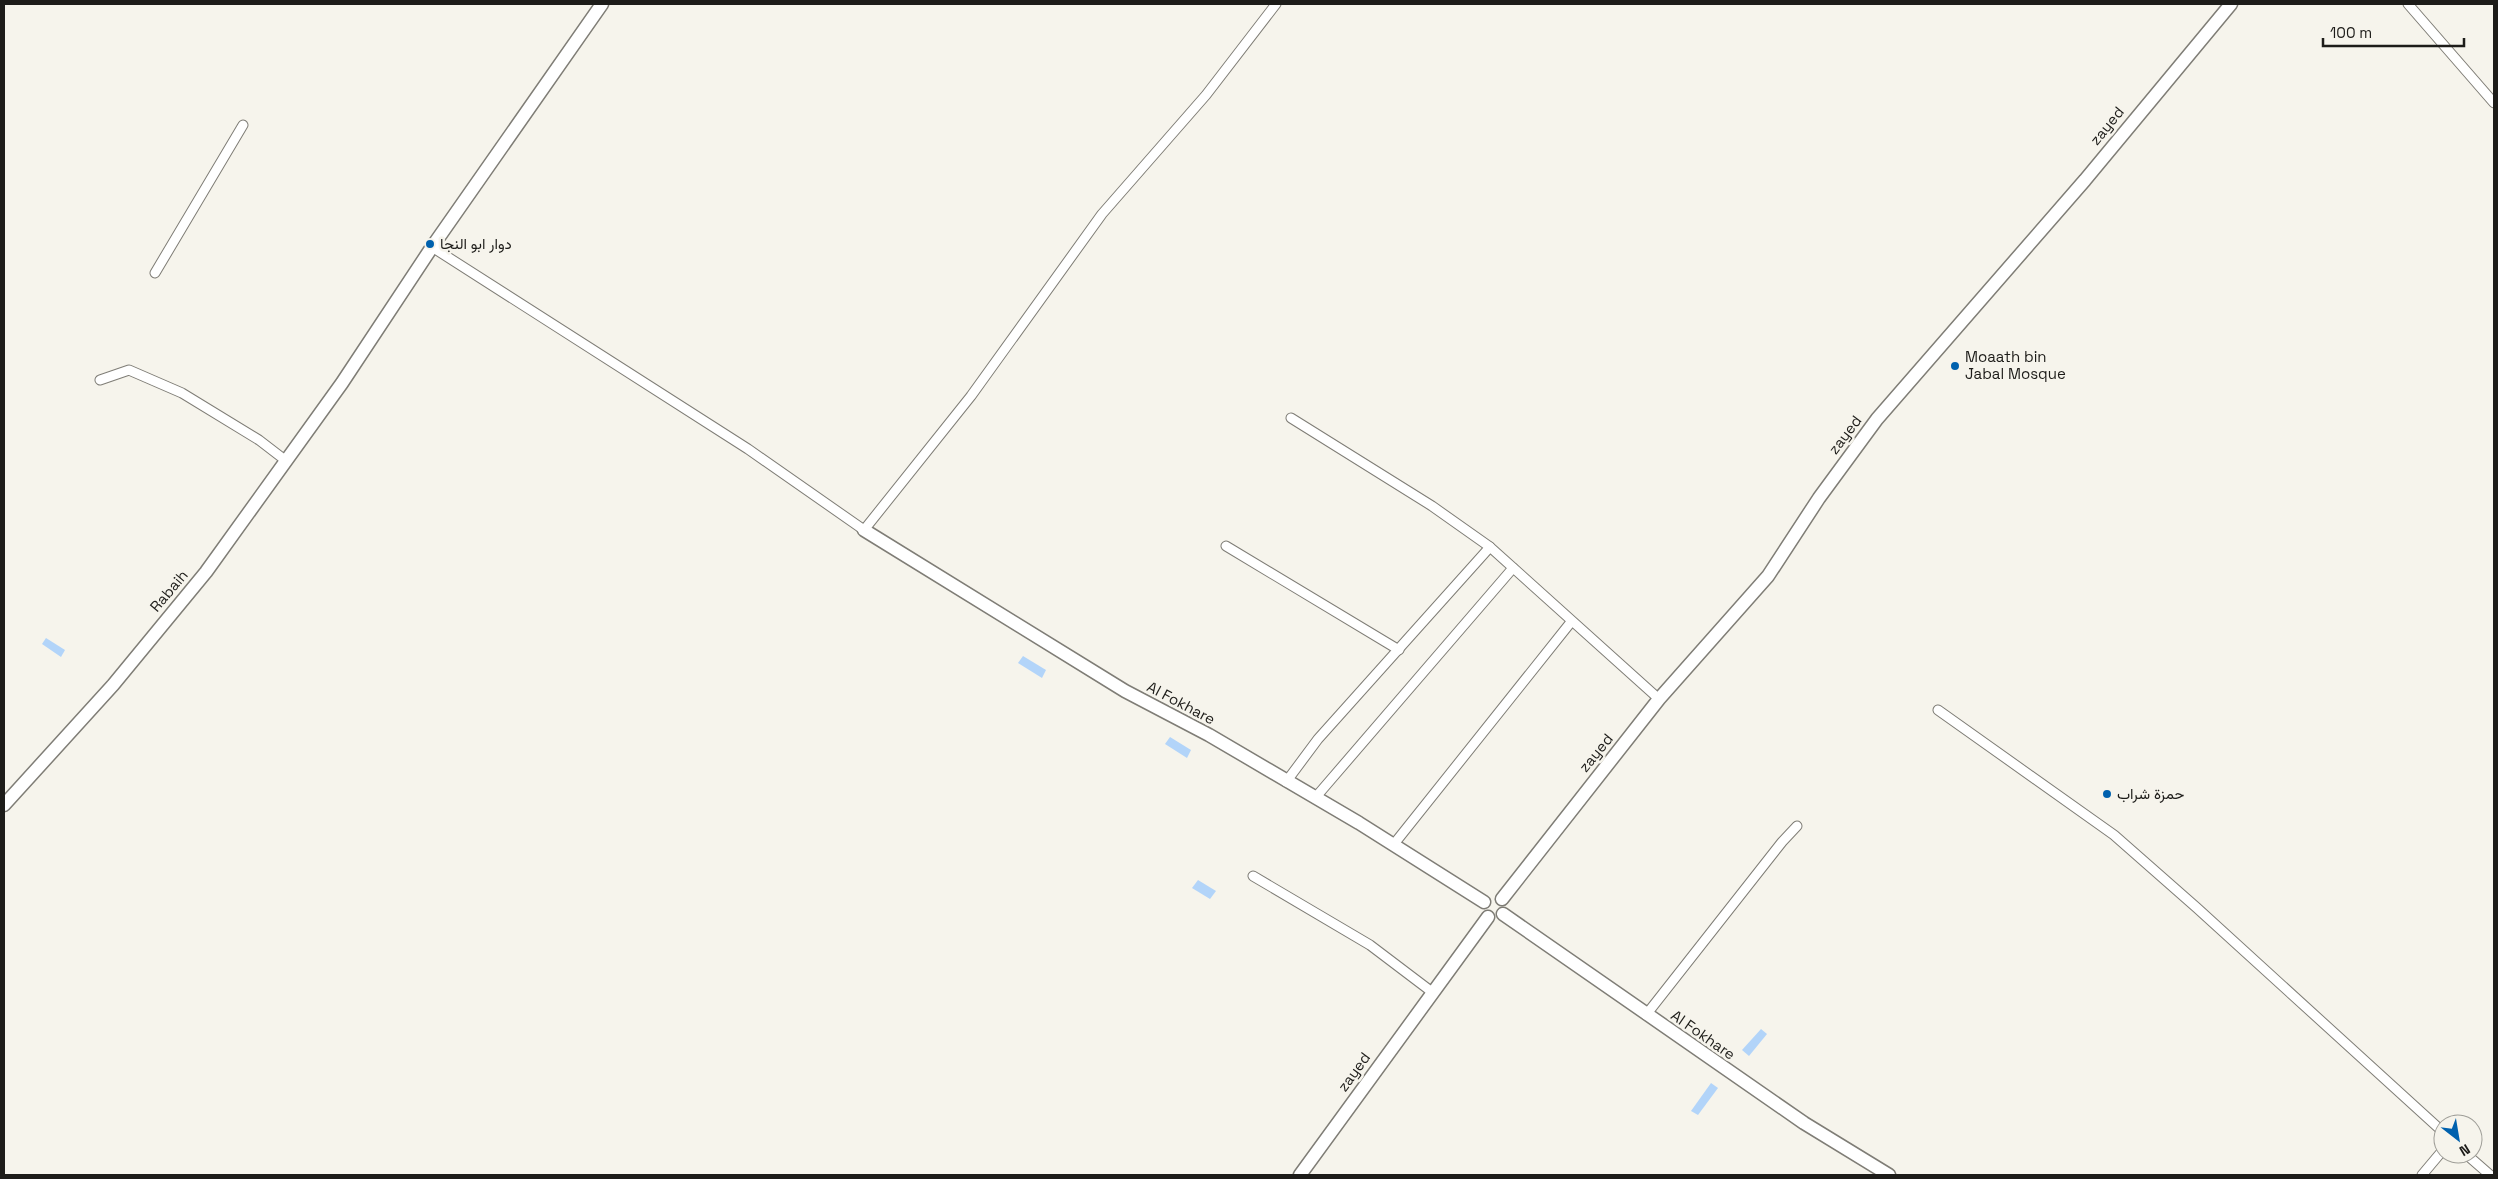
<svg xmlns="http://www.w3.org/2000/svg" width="2498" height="1179" font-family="'Space Grotesk',Vazirmatn,sans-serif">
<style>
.water{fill:#b2d4f9}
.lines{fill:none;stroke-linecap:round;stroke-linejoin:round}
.street-casing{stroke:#7f7d76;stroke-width:11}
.secondary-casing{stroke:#7f7d76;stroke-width:15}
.street{stroke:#fff;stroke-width:9}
.secondary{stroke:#fff;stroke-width:12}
.poi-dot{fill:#0061ae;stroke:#f6f4ec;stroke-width:2}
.labels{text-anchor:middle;stroke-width:5;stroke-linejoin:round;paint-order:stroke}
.street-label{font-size:15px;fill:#1d1c19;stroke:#f6f4ec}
.poi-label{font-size:15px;fill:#1d1c19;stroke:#f6f4ec;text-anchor:start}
</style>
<rect width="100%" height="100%" fill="#f6f4ec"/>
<g class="water">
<polygon points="46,638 65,650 61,657 42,644"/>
<polygon points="1023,656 1046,670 1042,678 1018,663"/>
<polygon points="1170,737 1191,750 1187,758 1165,744"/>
<polygon points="1198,880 1216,891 1210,899 1192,888"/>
<polygon points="1761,1029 1767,1034 1749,1056 1742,1050"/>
<polygon points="1711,1083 1718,1088 1698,1115 1691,1111"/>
</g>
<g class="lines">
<defs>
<g id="street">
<polyline points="2408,4 2494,103"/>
<polyline points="432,247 748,449 864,530 971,396 1102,214 1206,95 1276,4"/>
<polyline points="155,273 243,125"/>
<polyline points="100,380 129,370 182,393 259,440 285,460"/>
<polyline points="1291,418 1432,506 1490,547 1659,699"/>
<polyline points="1226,546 1399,650"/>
<polyline points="1938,710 2114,835 2197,908 2443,1132"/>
<polyline points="1286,782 1318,739 1490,547"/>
<polyline points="1315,798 1513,568"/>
<polyline points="1394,844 1571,622"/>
<polyline points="1253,876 1370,945 1432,992"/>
<polyline points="1646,1015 1782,842 1797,826"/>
<polyline points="2466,1154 2490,1175"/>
<polyline points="2422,1175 2443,1150"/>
</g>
<g id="secondary">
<polyline points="864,530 1125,691 1209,735 1359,823 1484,902"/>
<polyline points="4,805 113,685 206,572 342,383 432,247 602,4"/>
<polyline points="1502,899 1659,699 1768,576 1819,498 1877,419 2085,180 2231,4"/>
<polyline points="1503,914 1804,1123 1889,1175"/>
<polyline points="1300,1175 1488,917"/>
</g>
</defs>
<use href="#street" class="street-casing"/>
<use href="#secondary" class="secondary-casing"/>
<use href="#street" class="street"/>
<use href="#secondary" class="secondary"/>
</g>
<g class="poi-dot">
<circle cx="430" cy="244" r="5"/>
<circle cx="1955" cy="366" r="5"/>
<circle cx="2107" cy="794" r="5"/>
</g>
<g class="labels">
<g class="street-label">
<text transform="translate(2107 126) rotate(-51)" y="5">zayed</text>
<text transform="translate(1845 435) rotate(-53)" y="5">zayed</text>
<text transform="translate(169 591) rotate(-50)" y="5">Rabaih</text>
<text transform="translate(1181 703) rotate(28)" y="5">Al Fokhare</text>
<text transform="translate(1596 753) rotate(-51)" y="5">zayed</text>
<text transform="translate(1703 1035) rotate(35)" y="5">Al Fokhare</text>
<text transform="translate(1354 1072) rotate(-54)" y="5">zayed</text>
</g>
<g class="poi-label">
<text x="440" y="249">دوار ابو النجا</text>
<text x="1965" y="362">Moaath bin<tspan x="1965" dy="17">Jabal Mosque</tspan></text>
<text x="2117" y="799">حمزة شراب</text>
</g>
</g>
<rect width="2498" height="1179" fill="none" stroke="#1d1c19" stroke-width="10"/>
<g transform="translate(2458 1139) rotate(149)"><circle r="24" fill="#f6f4ec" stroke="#9f9e98"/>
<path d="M0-4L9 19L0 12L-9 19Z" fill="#0061ae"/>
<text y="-8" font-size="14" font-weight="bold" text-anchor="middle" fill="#1d1c19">N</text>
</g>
<path d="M2323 38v8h141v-8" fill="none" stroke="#1d1c19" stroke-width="2.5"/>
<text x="2330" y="38" font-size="15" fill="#1d1c19" stroke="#f6f4ec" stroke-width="4" paint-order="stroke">100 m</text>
</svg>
